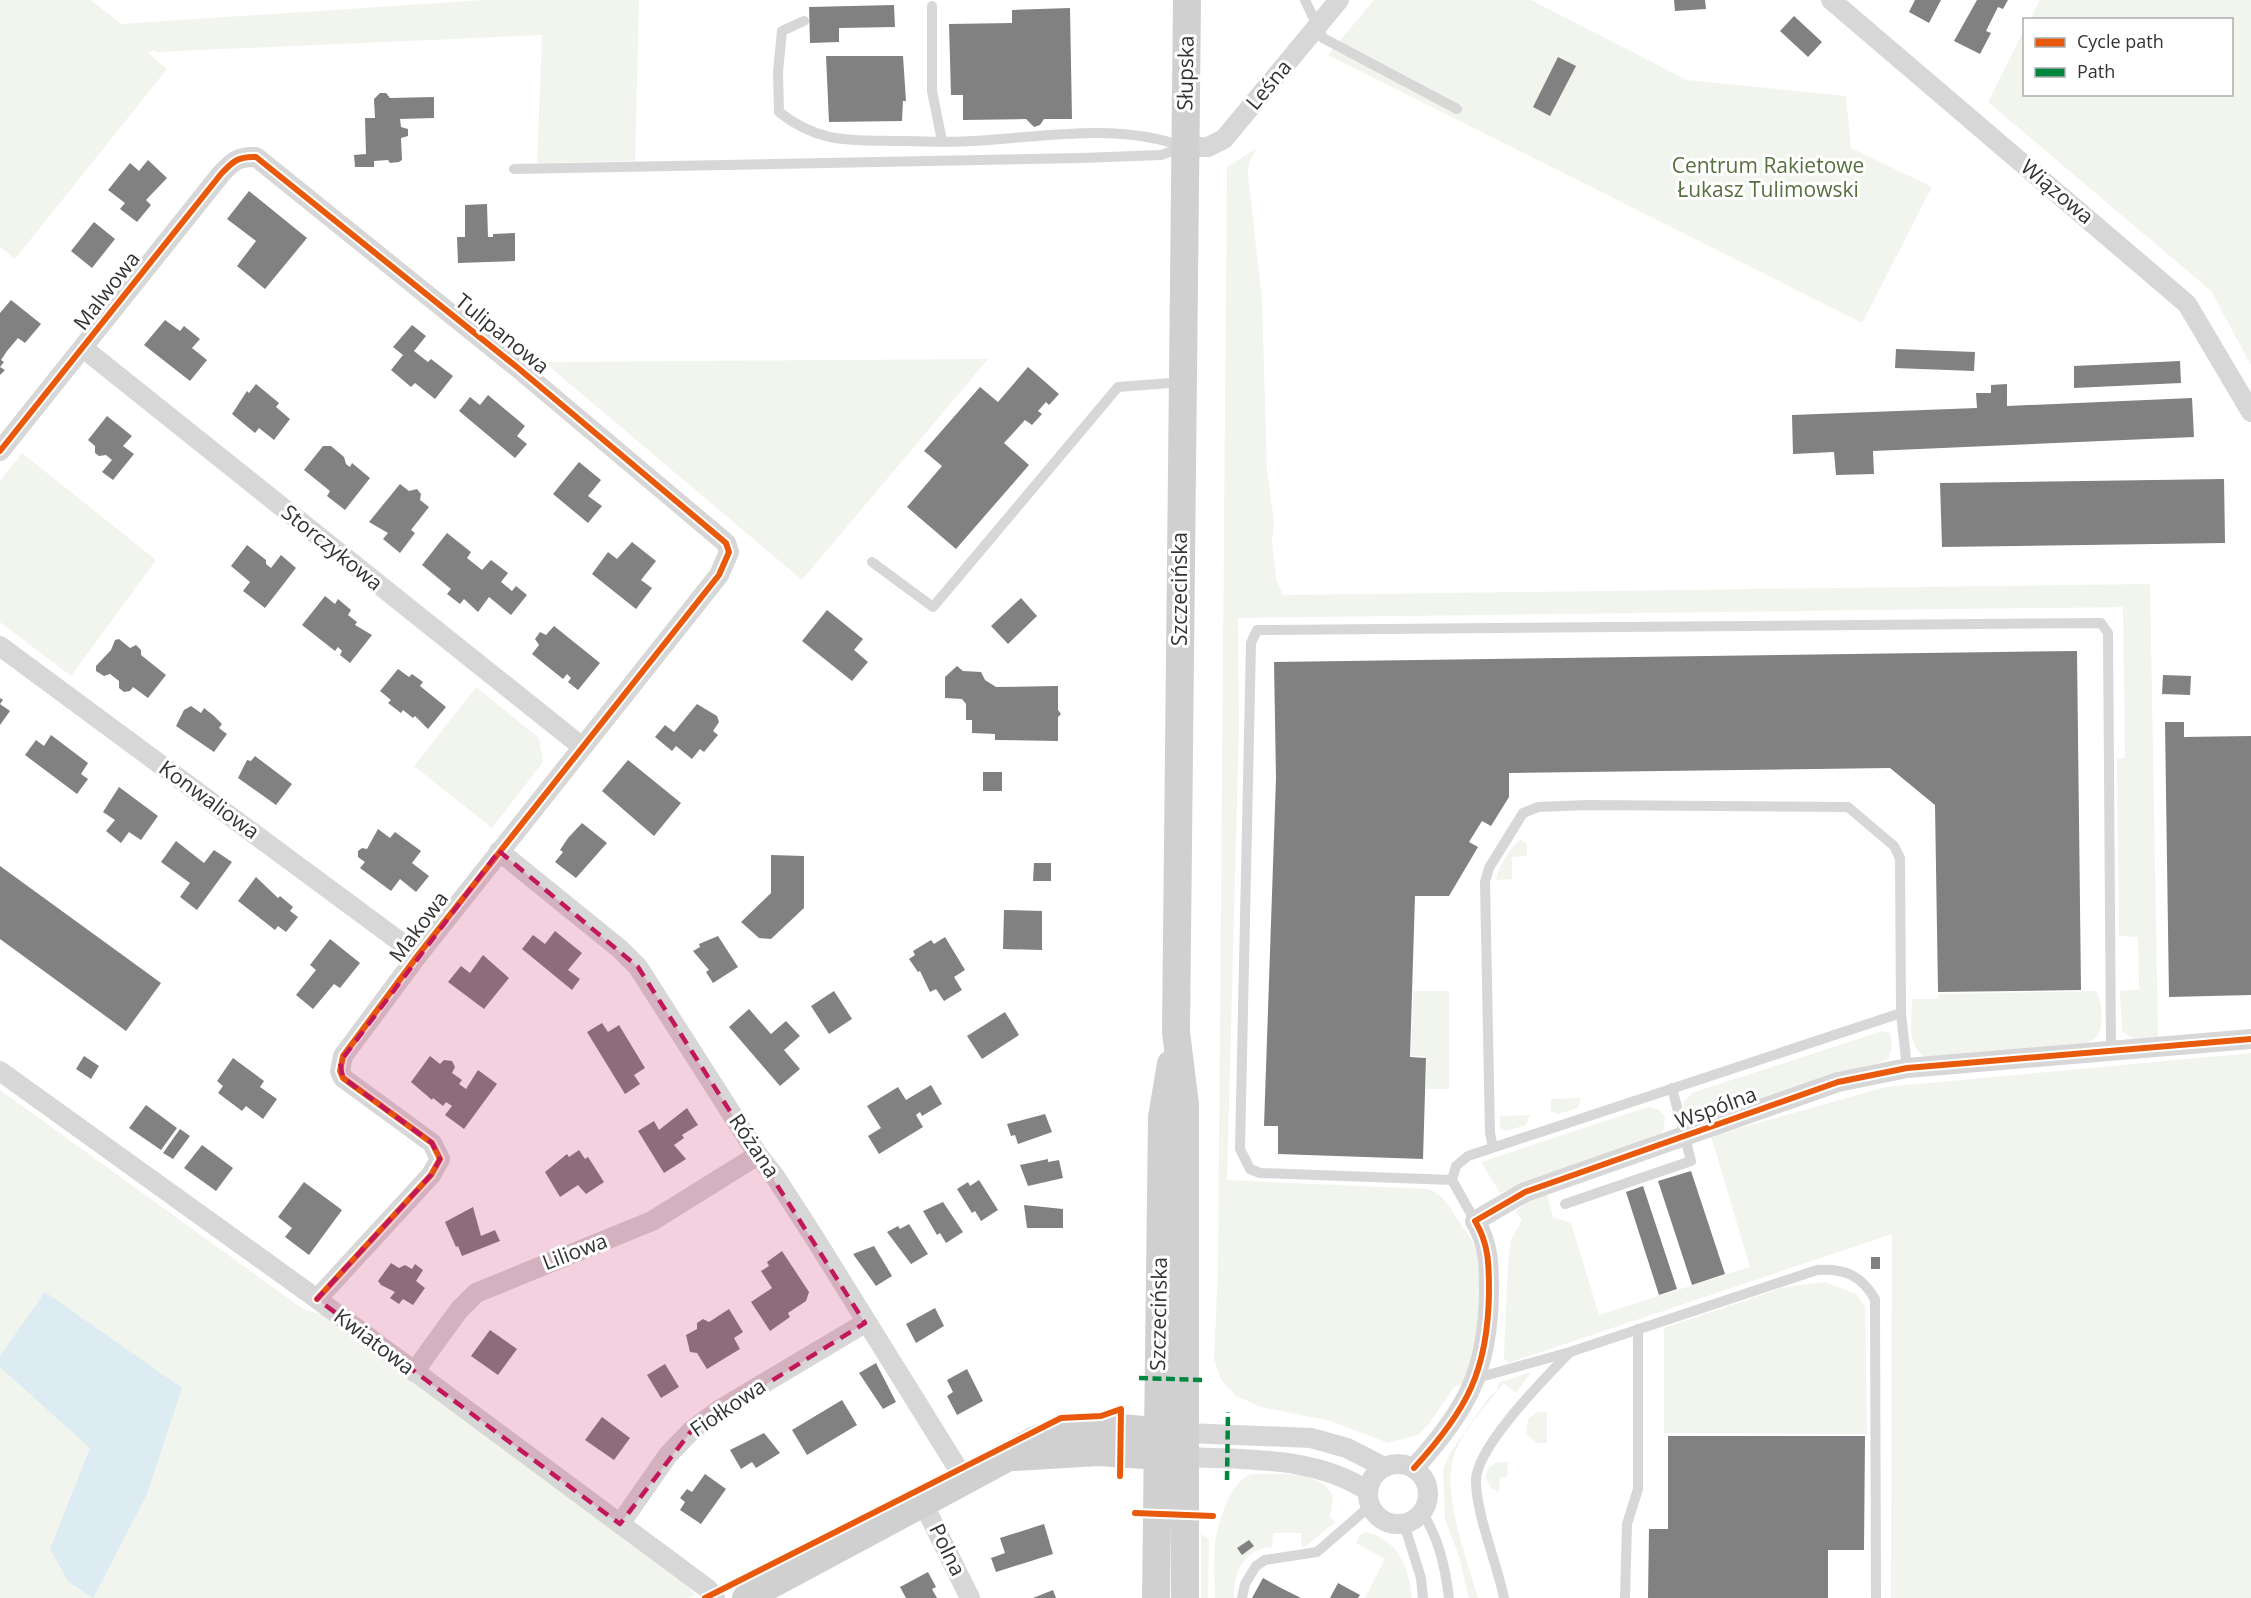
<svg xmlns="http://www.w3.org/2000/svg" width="2251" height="1598" font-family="'Open Sans',sans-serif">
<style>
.green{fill:#f1f5ed}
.water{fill:#ddebf3}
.building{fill:#818181}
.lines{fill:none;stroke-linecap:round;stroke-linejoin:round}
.lane{stroke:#d7d7d7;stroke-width:10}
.street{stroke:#d7d7d7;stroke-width:20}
.secondary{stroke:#d0d0d0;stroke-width:28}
.quiet{stroke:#00873e;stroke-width:4.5;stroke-dasharray:9 4.5;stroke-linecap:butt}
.cycleway-casing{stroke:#fff;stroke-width:10}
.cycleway{stroke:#e8590c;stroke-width:6}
.marked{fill:#c2185b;fill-opacity:0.2;stroke:#c2185b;stroke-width:4.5;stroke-dasharray:12 8;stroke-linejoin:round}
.labels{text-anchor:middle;stroke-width:6;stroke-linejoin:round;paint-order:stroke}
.street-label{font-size:21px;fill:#333;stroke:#fff}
.park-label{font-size:21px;fill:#56703f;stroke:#fff}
</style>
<rect width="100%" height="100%" fill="#fff"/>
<g class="green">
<polygon points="0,0 91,0 121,24 483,0 639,0 635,161 537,163 542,35 156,52 153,50 148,53 167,69 15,259 0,247"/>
<polygon points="1374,0 1531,0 1687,80 1846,96 1851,148 1932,187 1862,323 1328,55"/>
<polygon points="2040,0 2251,0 2251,365 2211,291 1988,102 2024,30 2024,94 2232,94 2232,20 2030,19"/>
<path d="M 1257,148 L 1249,162 L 1248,175 L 1262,300 L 1267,470 L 1274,521 L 1272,541 L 1276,579 L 1283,595 L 2150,584 L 2158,1037 C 2144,1038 2132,1043 2122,1030 L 2120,991 L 2139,989 L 2138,937 L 2119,936 L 2117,759 L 2125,758 L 2123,607 L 1238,618 L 1239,726 L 1227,1180 L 1428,1189 C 1444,1195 1450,1207 1459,1222 C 1465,1231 1473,1240 1476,1250 C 1489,1293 1477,1342 1463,1383 L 1454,1387 L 1429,1424 L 1418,1435 L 1388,1443 L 1331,1421 L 1261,1407 L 1236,1396 L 1221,1380 L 1214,1359 L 1218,1272 L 1227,167 Z"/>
<polygon points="988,359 802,580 544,362"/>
<polygon points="22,453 156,560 71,676 0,622 0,481"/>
<polygon points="476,687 539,738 543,762 492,828 414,766"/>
<path d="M 1521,840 L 1527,844 L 1527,856 L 1512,857 L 1512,879 L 1496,880 C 1498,868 1511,845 1521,840 Z"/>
<polygon points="1413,991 1449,991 1449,1089 1426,1089 1427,1056 1411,1056"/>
<path d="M 2095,991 C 2103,998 2104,1025 2098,1034 C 2096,1038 2091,1041 2087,1043 L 1927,1058 C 1906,1047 1912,1020 1912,999 L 1938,999 L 1939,994 Z"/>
<polygon points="1882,1031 1890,1033 1892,1047 1889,1058 1880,1063 1833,1073 1705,1120 1692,1119 1684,1111 1684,1102 1692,1093"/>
<polygon points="2251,1053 2251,1598 1891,1598 1892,1234 1508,1363 1504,1358 1508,1263 1511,1240 1522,1220 1515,1212 1528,1201 1547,1194 1553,1217 1571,1223 1599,1315 1750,1267 1711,1136 1886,1087"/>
<polygon points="0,1090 303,1309 323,1315 684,1581 695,1595 689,1598 0,1598"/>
<polygon points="1581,1098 1578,1108 1558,1114 1551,1111 1551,1099"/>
<polygon points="1648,1107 1658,1109 1665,1117 1664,1129 1658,1136 1500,1193 1481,1162"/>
<polygon points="1530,1115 1526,1125 1506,1131 1500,1128 1500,1116"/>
<polygon points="1825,1282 1856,1294 1865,1307 1867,1434 1664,1433 1664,1328 1785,1287"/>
<path d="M 1531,1372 L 1516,1393 L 1504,1383 C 1488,1404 1466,1426 1456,1450 C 1439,1490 1467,1558 1478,1598 L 1469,1598 L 1459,1556 L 1445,1520 L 1443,1470 L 1450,1453 L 1489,1397 L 1497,1391 L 1498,1383 Z"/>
<polygon points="1537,1412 1547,1412 1547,1443 1537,1443 1526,1434 1528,1419"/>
<polygon points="1499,1462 1508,1462 1507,1477 1500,1477 1499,1492 1491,1488 1485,1477 1489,1467"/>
<path d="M 1253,1474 C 1278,1474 1321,1470 1333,1496 L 1330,1517 L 1335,1522 L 1306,1546 L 1301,1547 L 1301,1533 L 1273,1533 L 1272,1547 C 1243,1549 1234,1572 1234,1598 L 1215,1598 C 1215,1577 1212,1552 1217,1532 C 1221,1514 1234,1477 1253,1474 Z"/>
<path d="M 1365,1532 C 1398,1539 1409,1567 1412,1598 L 1365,1598 L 1385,1559 L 1356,1543 L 1359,1536 Z"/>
<polygon points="1201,1534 1209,1539 1208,1598 1201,1598"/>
</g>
<polygon class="water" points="45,1292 182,1388 147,1494 93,1598 68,1581 50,1549 90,1448 0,1367 0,1356"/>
<g class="building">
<polygon points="1674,0 1705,0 1706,9 1675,11"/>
<polygon points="1915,0 1941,0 1929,23 1909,12"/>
<polygon points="1977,0 2008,0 2003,9 1998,7 1986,31 1991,33 1980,54 1954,41"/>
<polygon points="894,5 895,27 839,28 839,42 810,43 809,7"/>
<polygon points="1070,8 1072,119 1044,119 1040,125 1034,127 1026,119 963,120 963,95 951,95 949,24 1012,23 1012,10"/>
<polygon points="1794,16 1822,42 1808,57 1780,31"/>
<polygon points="826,56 903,56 906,101 903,101 902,121 829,122"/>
<polygon points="1558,57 1576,66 1550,116 1533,107"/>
<polygon points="380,93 386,93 390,98 434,97 434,118 400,119 401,127 408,129 408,136 401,138 402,160 399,162 390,163 388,160 374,161 374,167 355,167 354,155 366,154 365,118 375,118 374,99"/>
<polygon points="148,160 167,178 146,200 151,205 137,222 120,209 125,203 108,190 130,163 139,171"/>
<polygon points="249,191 307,238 265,289 237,266 256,241 227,219"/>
<polygon points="487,204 488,237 493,237 493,234 515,233 515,261 458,263 457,237 465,237 465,205"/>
<polygon points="94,222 115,239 92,268 71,251"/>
<polygon points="11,300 41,324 25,343 18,338 7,351 1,360 4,362 0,367 5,370 0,375 0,313"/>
<polygon points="165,320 180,331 184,326 200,339 192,348 207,360 190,381 144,345"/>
<polygon points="412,325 426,336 414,351 428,362 431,359 453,376 435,399 415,383 411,387 391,370 403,355 393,347"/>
<polygon points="1896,349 1975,352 1974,371 1895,368"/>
<polygon points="2180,361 2181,383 2074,388 2074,366"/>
<polygon points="1028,367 1059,394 1049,405 1046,402 1038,411 1042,414 1032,425 1025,420 1004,443 1029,465 956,549 907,507 942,466 924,451 980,387 998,402"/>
<polygon points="256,384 279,403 276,407 290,419 274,440 259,428 255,433 232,414 247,391 249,393"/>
<polygon points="2007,384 2007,406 2192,398 2194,437 1873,451 1874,474 1836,475 1834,452 1793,454 1792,415 1977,408 1976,393 1991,393 1991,385"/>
<polygon points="488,395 525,426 517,436 527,444 515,458 459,411 470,397 480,405"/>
<polygon points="107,416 132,436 123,446 134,454 113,480 102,472 112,460 106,455 99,456 95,453 95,446 88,440"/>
<polygon points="323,446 331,446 344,457 346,464 350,467 352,463 370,478 345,510 327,496 330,491 304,470"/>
<polygon points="579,462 601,480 588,496 602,506 588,523 553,494"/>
<polygon points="2224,479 2225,543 1942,547 1940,483"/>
<polygon points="400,484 409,491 417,489 421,494 420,500 429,507 411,530 415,533 400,553 383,539 388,533 369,522"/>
<polygon points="447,533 471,552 467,558 482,570 491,560 508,573 501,582 512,591 516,586 527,595 511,615 489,597 478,612 464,599 460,604 447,594 451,589 422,565"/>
<polygon points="632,542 656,561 641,580 652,588 636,609 592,574 608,552 617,559"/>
<polygon points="247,545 266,560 266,564 271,568 281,555 296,568 265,608 243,591 250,582 231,566"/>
<polygon points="325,596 335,604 338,599 351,610 348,615 357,622 355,625 372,635 350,663 340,655 342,651 338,647 335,651 302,625"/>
<polygon points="1021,598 1037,616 1008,644 991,626"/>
<polygon points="827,610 863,639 854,650 868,662 852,681 802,641"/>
<polygon points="554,626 600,663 578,690 568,682 571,678 567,674 563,679 532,654 539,645 535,639 540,632 546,635"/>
<polygon points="119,639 130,648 136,645 141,650 141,655 166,675 148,698 133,687 130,691 124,692 119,688 119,681 110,674 104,676 96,671 96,666 111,650 115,640"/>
<polygon points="2077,651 2081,990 1938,992 1935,805 1890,768 1509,773 1509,797 1491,826 1482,821 1469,842 1478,847 1449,896 1415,896 1410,1057 1426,1058 1423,1159 1278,1154 1278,1126 1264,1126 1276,778 1274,662"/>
<polygon points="957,666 963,671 981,672 985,680 996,687 1058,686 1058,710 1061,714 1058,717 1058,741 995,740 995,734 972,733 972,720 966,720 966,704 962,699 945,698 945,677"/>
<polygon points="398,669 409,677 412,674 423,682 420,686 446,707 428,729 415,716 413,718 403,710 401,713 388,703 391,700 380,691"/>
<polygon points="2163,675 2191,676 2190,695 2162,694"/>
<polygon points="0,698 3,700 0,704 10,711 0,725"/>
<polygon points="697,704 717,716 719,722 713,731 718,735 704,752 700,749 692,759 676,746 672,751 655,737 665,725 674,732"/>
<polygon points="191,706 201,713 204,708 214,716 222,724 219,728 227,734 214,752 176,726 184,710"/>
<polygon points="2165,722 2184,722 2184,737 2251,736 2251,995 2169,997"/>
<polygon points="51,735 88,763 81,774 88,779 77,794 25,755 36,740 44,746"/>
<polygon points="255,756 292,784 276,805 238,778 247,760 251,761"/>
<polygon points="628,760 681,803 654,836 602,791"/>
<rect x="983" y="772" width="19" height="19"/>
<polygon points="119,787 158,816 141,840 129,832 121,843 106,831 115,820 103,812"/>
<polygon points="582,823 607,843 576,878 555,862 563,852 560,850 568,838"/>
<polygon points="378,829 390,838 395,832 421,851 412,863 429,876 416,892 400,879 391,891 360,868 365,862 358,857 358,851 362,848 367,849"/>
<polygon points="176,841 204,863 214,850 232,862 197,910 180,897 190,883 161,862"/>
<polygon points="771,855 804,856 804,908 771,939 759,938 741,922 771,893"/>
<polygon points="1034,863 1051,863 1051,881 1033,881"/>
<polygon points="0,866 161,983 126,1031 0,939"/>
<polygon points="256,877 278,898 280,896 293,907 290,911 298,917 286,932 278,926 275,930 238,901"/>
<polygon points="1004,910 1042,911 1042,950 1003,949"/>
<polygon points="555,931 582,953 568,970 580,979 572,990 522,949 533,935 545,944"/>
<polygon points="718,936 738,967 713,983 706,972 709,970 693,951 700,947 699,944"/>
<polygon points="945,937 965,970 954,977 962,990 944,1001 936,989 930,992 920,971 918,972 909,959 915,955 913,951 931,940 934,944"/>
<polygon points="330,939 360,963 340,988 334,984 313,1009 296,995 316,970 310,965"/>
<polygon points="483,955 509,978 484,1009 448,982 461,966 470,973"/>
<polygon points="834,991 852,1019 829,1034 811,1006"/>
<polygon points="749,1009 771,1034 786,1021 800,1036 784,1050 800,1069 780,1086 729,1027"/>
<polygon points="1005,1012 1019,1035 982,1059 967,1036"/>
<polygon points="602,1023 608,1032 619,1025 645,1068 634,1075 640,1084 625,1094 587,1032"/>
<polygon points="84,1056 99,1066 91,1079 76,1069"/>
<polygon points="430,1056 440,1064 444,1060 452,1061 455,1067 452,1073 462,1080 459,1084 466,1089 478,1070 497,1084 464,1129 445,1115 452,1106 446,1102 443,1106 433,1098 432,1100 411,1082"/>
<polygon points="233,1058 264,1081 260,1087 277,1099 263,1119 246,1106 242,1111 218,1093 223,1086 217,1081"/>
<polygon points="931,1085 942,1104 922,1116 920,1112 916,1115 923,1127 879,1154 868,1136 881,1128 867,1106 898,1087 906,1100"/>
<polygon points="146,1105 177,1128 161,1150 129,1128"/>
<polygon points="687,1108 698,1125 682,1135 684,1138 674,1145 686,1159 664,1173 638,1131 654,1121 659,1130"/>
<polygon points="1045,1114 1052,1132 1018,1144 1015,1135 1011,1136 1007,1124"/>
<polygon points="180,1129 190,1136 173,1159 163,1153"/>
<polygon points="202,1145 233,1168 216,1191 184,1168"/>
<polygon points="579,1150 585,1159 588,1157 604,1182 586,1194 578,1185 560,1197 545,1172 567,1154 569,1157"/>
<polygon points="1048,1159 1048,1162 1059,1160 1063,1178 1028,1186 1020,1165"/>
<polygon points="1691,1171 1725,1274 1692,1285 1658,1181"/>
<polygon points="979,1180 998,1210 981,1221 975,1211 972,1213 957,1189 968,1182 970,1186"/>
<polygon points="304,1182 342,1210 309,1255 285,1237 292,1228 278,1217"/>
<polygon points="1643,1186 1677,1289 1659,1295 1626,1192"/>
<polygon points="943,1202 963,1232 946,1243 940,1233 937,1235 923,1211"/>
<polygon points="1024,1205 1063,1209 1063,1228 1027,1228"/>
<polygon points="473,1207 481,1236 495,1230 500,1241 462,1256 458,1246 456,1247 445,1222"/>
<polygon points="909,1224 928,1254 911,1264 887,1232 898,1226 900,1229"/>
<polygon points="874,1246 892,1276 876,1286 853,1254"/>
<polygon points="782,1251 809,1292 806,1301 788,1313 790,1317 770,1331 751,1302 772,1288 761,1271 769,1266 767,1262"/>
<rect x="1871" y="1257" width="9" height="12"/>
<polygon points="391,1263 399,1268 405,1265 412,1269 415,1264 423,1270 416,1281 425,1288 413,1305 403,1299 399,1304 390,1298 395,1292 381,1285 378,1281"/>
<polygon points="935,1308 944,1326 916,1343 906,1324"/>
<polygon points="729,1309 743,1332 734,1338 740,1349 707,1369 697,1353 690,1352 686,1335 697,1329 697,1323 703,1319 709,1322"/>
<polygon points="490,1330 517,1349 498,1375 471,1356"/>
<polygon points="876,1363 896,1402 883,1409 859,1373"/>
<polygon points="665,1364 679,1387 661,1398 647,1375"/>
<polygon points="967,1369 983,1401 957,1415 947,1396 953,1392 947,1380"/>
<polygon points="842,1400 857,1425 807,1455 792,1430"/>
<polygon points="602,1417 630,1438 614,1460 585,1440"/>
<polygon points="764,1433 780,1453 756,1468 752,1462 741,1469 730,1450"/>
<polygon points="1668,1436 1865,1436 1864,1550 1828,1550 1828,1598 1648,1598 1649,1529 1668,1529"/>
<polygon points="705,1474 726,1489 701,1524 680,1510 685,1502 680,1498 687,1489 692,1492"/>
<polygon points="1044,1524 1053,1554 996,1572 991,1558 1005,1553 1000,1538"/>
<polygon points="1249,1540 1254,1546 1242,1555 1237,1548"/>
<polygon points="928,1572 936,1587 932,1589 937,1598 906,1598 900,1587"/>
<polygon points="1263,1578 1281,1588 1301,1598 1252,1598"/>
<polygon points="1338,1583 1360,1595 1358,1598 1330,1598"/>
<polygon points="1053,1590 1056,1598 1033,1598"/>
</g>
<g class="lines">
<g class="lane">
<polyline points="1305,0 1323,38 1457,109"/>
<polyline points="932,6 932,91 942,141"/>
<path d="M 804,21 L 782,31 L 778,72 L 779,112 C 819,144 851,140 900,141 C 924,141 949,143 973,141 C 1044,137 1116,122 1185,147"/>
<polyline points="514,169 1082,158 1161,155 1184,147"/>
<polyline points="872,562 933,607 1118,387 1183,382"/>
<polyline points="1493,1147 1490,1133 1485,882 1489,868 1523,813 1538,807 1587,805 1848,807 1894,846 1900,858 1901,1013 1907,1068"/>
<polyline points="1452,1180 1260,1173 1250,1169 1240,1149 1251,643 1257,630 2101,623 2108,633 2111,1051"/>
<polyline points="1565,1204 1691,1161 1672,1088"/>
<polyline points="1475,1221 1452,1180 1456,1166 1468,1156 1901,1013"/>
<path d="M 1477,1378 L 1570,1352 L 1817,1270 C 1844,1268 1861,1275 1875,1299 L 1876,1598"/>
<path d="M 1422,1512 C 1439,1539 1445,1566 1449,1598"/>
<polyline points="1404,1524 1421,1578 1423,1598"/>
<polyline points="1242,1598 1245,1584 1256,1566 1265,1560 1317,1552 1370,1506"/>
<path d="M 1504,1598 C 1497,1563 1476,1514 1476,1481 C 1475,1448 1546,1377 1570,1352"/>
<polyline points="1625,1598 1627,1524 1638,1489 1638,1329"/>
</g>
<g class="street">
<polyline points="1831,0 2187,304 2251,412"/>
<polyline points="1185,147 1208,147 1224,139 1339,0"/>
<polyline points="83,348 581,746"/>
<path d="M 0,451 L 221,174 C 233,161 239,156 256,157 L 518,368 L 726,543 L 729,552 L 719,575 L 418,955 L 343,1056 L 340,1071 L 343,1078 L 432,1143 L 440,1159 L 431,1175 L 317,1299"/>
<polyline points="0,646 418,955"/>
<polyline points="499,851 620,949 638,967 758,1155 774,1175 814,1237 965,1480"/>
<polyline points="0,1071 317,1299 708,1589 715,1598"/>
<polyline points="414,1372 459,1310 476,1293 652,1221 758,1155"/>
<polyline points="1187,1433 1311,1438 1347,1448 1384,1467"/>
<path d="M 1187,1457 C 1248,1460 1315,1456 1368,1491"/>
<circle cx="1398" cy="1494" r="30"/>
<path d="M 1414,1468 C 1467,1410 1488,1371 1489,1292 C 1489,1265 1489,1244 1475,1221 L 1525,1192 L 1838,1082 L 1907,1068 L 2251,1039"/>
<polyline points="923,1503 970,1598"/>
<polyline points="620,1524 668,1455 692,1430 719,1410 865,1323"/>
</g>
<g class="secondary">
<polyline points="1015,1457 1098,1452 1175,1457"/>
<path d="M 746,1598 L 1009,1457 C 1061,1414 1115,1430 1176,1432"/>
<polyline points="1156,1598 1162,1117 1171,1064"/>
<polyline points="1185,1598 1185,1105 1176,1032 1187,0"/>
</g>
<g class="quiet">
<polyline points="1139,1378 1203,1380"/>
<polyline points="1227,1480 1228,1412"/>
</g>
<defs>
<g id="cycleway">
<path d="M 0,451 L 221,174 C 233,161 239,156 256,157 L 518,368 L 726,543 L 729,552 L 719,575 L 418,955 L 343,1056 L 340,1071 L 343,1078 L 432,1143 L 440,1159 L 431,1175 L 317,1299"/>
<path d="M 1414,1468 C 1467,1410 1488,1371 1489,1292 C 1489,1265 1489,1244 1475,1221 L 1525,1192 L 1838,1082 L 1907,1068 L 2251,1039"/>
<polyline points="1135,1513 1213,1516"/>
<polyline points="705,1598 1061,1418 1101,1416 1121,1409 1120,1476"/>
</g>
</defs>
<use href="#cycleway" class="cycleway-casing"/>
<use href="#cycleway" class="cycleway"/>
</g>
<path class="marked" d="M 499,851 L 638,967 L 865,1323 L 692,1430 L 620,1524 L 317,1299 L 431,1175 L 440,1159 L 432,1143 L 343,1078 L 340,1062 Z"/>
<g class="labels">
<g class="street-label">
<text transform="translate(1186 73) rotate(-89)" y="7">Słupska</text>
<text transform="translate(1269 85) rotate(-50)" y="7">Leśna</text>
<text transform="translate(2057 192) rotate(40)" y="7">Wiązowa</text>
<text transform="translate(107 291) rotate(-52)" y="7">Malwowa</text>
<text transform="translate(502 334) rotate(39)" y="7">Tulipanowa</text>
<text transform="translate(332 548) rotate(39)" y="7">Storczykowa</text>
<text transform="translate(1180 589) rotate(-90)" y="7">Szczecińska</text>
<text transform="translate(209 800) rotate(36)" y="7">Konwaliowa</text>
<text transform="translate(419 927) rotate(-53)" y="7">Makowa</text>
<text transform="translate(1716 1108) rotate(-20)" y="7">Wspólna</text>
<text transform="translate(754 1146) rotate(56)" y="7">Różana</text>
<text transform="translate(575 1252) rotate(-21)" y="7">Liliowa</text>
<text transform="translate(1159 1314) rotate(-89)" y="7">Szczecińska</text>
<text transform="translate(374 1342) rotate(37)" y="7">Kwiatowa</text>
<text transform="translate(728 1408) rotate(-34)" y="7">Fiołkowa</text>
<text transform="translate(947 1550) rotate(64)" y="7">Polna</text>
</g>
<g class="park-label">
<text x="1768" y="173">Centrum Rakietowe<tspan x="1768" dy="24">Łukasz Tulimowski</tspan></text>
</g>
</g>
<rect x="2023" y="18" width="210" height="78" fill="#ffffff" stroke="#adadad" stroke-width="1.5"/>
<rect x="2035" y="38" width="30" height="9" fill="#e8590c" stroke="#adadad" stroke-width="1.5"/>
<text x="2077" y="48" font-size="18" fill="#333333">Cycle path</text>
<rect x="2035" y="68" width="30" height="9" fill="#00873e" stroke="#adadad" stroke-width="1.5"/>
<text x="2077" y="78" font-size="18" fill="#333333">Path</text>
</svg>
